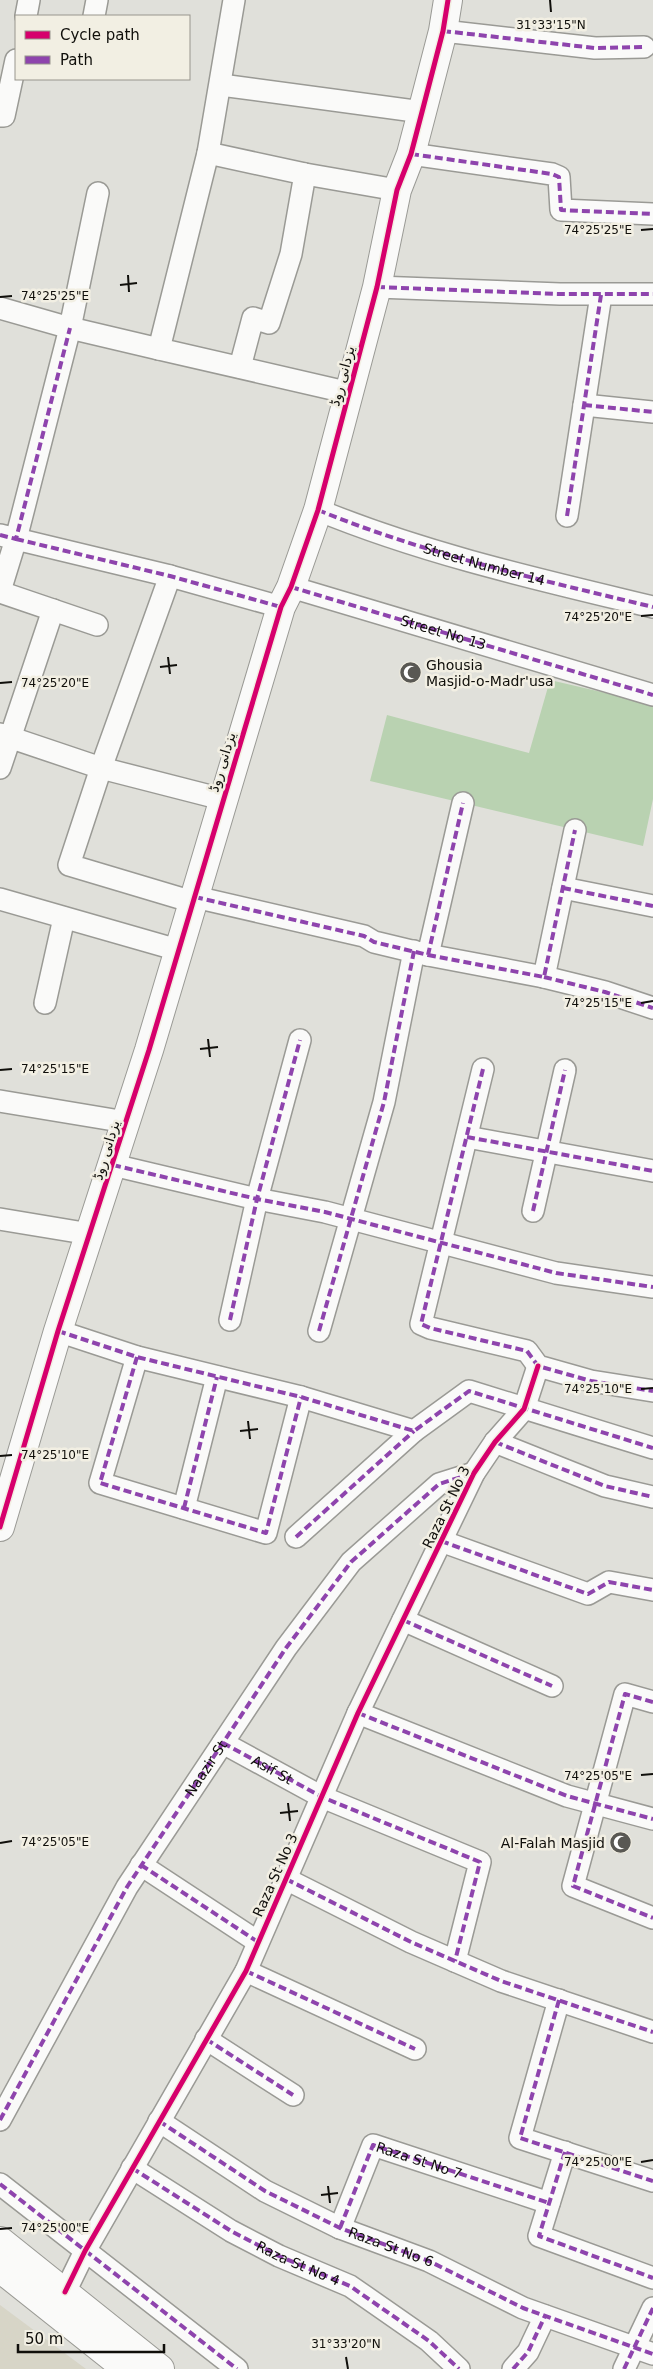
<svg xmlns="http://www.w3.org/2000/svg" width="653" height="2369" font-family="'DejaVu Sans',Cairo,sans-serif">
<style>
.built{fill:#d7d5c7}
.green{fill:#b9d2b1}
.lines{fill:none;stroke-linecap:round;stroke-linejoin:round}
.street-casing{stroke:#9a9a95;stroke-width:24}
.secondary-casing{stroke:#9a9a95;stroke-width:30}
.street{stroke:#fafaf9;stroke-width:21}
.secondary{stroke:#fafaf9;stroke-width:28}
.quiet{stroke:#8e44ad;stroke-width:4;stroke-dasharray:8 4;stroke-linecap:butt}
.cycleway-casing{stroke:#f2efe3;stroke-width:8}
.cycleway{stroke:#d6006c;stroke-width:5}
.ticks{fill:none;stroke:#100f0b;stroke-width:2}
.labels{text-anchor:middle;stroke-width:5;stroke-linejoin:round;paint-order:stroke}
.street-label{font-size:14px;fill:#100f0b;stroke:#f2efe3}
.poi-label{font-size:14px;fill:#100f0b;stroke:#f2efe3;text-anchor:start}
.ticks-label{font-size:12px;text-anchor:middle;fill:#100f0b;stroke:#f2efe3;stroke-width:5;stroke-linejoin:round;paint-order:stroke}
</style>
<rect width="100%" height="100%" fill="#e0e0da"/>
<polygon class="built" points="0,2305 86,2369 0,2369"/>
<polygon class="green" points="550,680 653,704 653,799 643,846 370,781 387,715 529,753"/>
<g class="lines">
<defs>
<g id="street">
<polyline points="234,0 208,153 305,174 397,190"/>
<polyline points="26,16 29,0"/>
<polyline points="94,16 97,0"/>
<polyline points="443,31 595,48 644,47"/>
<polyline points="221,85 422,112"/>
<polyline points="0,116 4,116 16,60"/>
<polyline points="208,153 159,349 350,393"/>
<polyline points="411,154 552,174 559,177 561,210 653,214"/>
<polyline points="377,287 560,294 653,294"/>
<polyline points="0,308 70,328 159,349"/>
<polyline points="240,367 253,318 269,323 291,254 305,174"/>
<polyline points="584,405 653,412"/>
<path id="s1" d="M 318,510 C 425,554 541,580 653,607"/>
<polyline points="567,516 601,295"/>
<polyline points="0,535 16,539 70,328 98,193"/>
<polyline points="170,576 101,768 69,865 193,902"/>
<path id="s2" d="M 291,587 L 653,695"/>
<polyline points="0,591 16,539 170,576 281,607"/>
<polyline points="0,592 97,625"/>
<polyline points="0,734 101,768 222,799"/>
<polyline points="0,768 53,610"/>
<polyline points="563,888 653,906"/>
<polyline points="195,897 364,936 374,942 428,955 463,803"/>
<polyline points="0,899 178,950"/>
<polyline points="428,955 544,977 575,830"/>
<polyline points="544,977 605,992 653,1008"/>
<polyline points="45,1003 64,918"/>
<polyline points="483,1069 421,1324 430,1328 527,1351 538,1366 591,1381 653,1391"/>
<polyline points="0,1101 126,1122"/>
<polyline points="467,1137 653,1171"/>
<polyline points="113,1165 257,1199 325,1212 556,1273 653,1287"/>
<polyline points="533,1211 565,1070"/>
<polyline points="0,1219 90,1234"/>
<polyline points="230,1320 257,1199 300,1040"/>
<polyline points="58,1331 137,1357 301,1397 414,1431 469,1391 653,1448"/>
<polyline points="319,1331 384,1102 414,951"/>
<polyline points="137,1357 100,1483 266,1533 301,1397"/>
<polyline points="495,1442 605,1486 653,1497"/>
<polyline points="184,1508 217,1377"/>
<polyline points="296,1537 414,1431"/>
<polyline points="441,1541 588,1594 609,1582 653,1590"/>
<polyline points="403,1620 552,1686"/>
<polyline points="653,1702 625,1694 573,1886 653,1918"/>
<polyline points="358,1713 567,1796 653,1819"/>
<path id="s3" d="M 223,1743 L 322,1797 L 480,1862 L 455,1961"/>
<polyline points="141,1865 258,1942"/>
<polyline points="286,1879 411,1942 501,1981 653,2032"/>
<polyline points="246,1971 415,2049"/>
<polyline points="559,2000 520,2138 653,2181"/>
<polyline points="206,2039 293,2095"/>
<polyline points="0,2120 127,1887 286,1648 351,1562 439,1484 474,1473"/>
<path id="s4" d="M 159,2121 L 265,2191 L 340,2228 L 429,2261 L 523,2308 L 653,2354"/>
<polyline points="565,2152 539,2236 653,2278"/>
<polyline points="132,2168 231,2231 279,2256 350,2286 429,2341 459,2369"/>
<polyline points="0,2184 237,2369"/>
<polyline points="340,2228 373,2145 549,2203"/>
<polyline points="65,2292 85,2251 246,1971 358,1713 474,1473 495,1442 524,1409 538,1366"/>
<polyline points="513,2369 528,2352 545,2316"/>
<polyline points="624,2369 653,2308"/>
</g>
<g id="secondary">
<polyline points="0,1527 58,1331 149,1050 281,607 291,587 318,510 377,287 397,190 411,154 422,112 443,31 448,0"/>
<polyline points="0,2241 160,2369"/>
<polyline points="0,2268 127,2369"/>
</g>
</defs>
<use href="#street" class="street-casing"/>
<use href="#secondary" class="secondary-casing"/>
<use href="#street" class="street"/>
<use href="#secondary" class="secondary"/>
<g class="quiet">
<polyline points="443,31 595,48 644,47"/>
<polyline points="411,154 552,174 559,177 561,210 653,214"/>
<polyline points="377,287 560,294 653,294"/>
<polyline points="584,405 653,412"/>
<path d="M 318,510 C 425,554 541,580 653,607"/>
<polyline points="567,516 601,295"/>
<polyline points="0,535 16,539 70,328"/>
<polyline points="16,539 170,576 281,607"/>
<polyline points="291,587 653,695"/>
<polyline points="563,888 653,906"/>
<polyline points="195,897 364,936 374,942 428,955 463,803"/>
<polyline points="428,955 544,977 575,830"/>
<polyline points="544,977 605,992 653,1008"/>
<polyline points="483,1069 421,1324 430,1328 527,1351 538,1366 591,1381 653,1391"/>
<polyline points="467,1137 653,1171"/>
<polyline points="113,1165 257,1199 325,1212 556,1273 653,1287"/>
<polyline points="533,1211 565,1070"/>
<polyline points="230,1320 257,1199 300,1040"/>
<polyline points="58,1331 137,1357 301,1397 414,1431 469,1391 653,1448"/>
<polyline points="319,1331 384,1102 414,951"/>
<polyline points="137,1357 100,1483 266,1533 301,1397"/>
<polyline points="495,1442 605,1486 653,1497"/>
<polyline points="184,1508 217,1377"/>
<polyline points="296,1537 414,1431"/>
<polyline points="441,1541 588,1594 609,1582 653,1590"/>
<polyline points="403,1620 552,1686"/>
<polyline points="653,1702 625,1694 573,1886 653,1918"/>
<polyline points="358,1713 567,1796 653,1819"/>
<polyline points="223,1743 322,1797 480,1862 455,1961"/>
<polyline points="141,1865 258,1942"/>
<polyline points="286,1879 411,1942 501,1981 653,2032"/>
<polyline points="246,1971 415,2049"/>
<polyline points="559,2000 520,2138 653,2181"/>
<polyline points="206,2039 293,2095"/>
<path id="s5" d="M 0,2120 L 127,1887 L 286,1648 L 351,1562 L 439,1484 L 474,1473"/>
<polyline points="159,2121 265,2191 340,2228 429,2261 523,2308 653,2354"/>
<polyline points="565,2152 539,2236 653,2278"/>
<path id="s6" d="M 132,2168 L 231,2231 L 279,2256 L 350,2286 L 429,2341 L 459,2369"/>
<polyline points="0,2184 237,2369"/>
<path id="s7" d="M 340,2228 L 373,2145 L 549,2203"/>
<polyline points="513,2369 528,2352 545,2316"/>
<polyline points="624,2369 653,2308"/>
</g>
<defs>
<g id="cycleway">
<polyline points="0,1527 58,1331 149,1050 281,607 291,587 318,510 377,287 397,190 411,154 422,112 443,31 448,0"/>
<polyline points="65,2292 85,2251 246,1971 358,1713 474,1473 495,1442 524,1409 538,1366"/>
</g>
</defs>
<use href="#cycleway" class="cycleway-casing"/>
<use href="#cycleway" class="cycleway"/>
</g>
<path class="ticks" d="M 550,0 L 551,12M 641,230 L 653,229M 128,275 L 129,292M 120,285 L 137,283M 0,297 L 12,296M 641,616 L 653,615M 168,657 L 170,674M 160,667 L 177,665M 0,683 L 12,682M 641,1003 L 653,1001M 208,1039 L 210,1057M 200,1049 L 218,1047M 0,1070 L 12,1069M 641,1389 L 653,1388M 248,1421 L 250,1439M 240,1431 L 258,1429M 0,1456 L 12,1455M 641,1775 L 653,1774M 288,1803 L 290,1821M 280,1813 L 298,1811M 0,1843 L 12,1841M 641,2162 L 653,2160M 328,2186 L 330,2203M 321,2195 L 338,2193M 0,2229 L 12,2228M 346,2357 L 348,2369"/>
<defs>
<symbol id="mosque-disc" viewBox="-11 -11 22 22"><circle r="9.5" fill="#595853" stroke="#f2efe3"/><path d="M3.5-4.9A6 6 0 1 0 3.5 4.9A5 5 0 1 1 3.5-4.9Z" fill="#fff"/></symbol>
</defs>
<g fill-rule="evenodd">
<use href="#mosque-disc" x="398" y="660" width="25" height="25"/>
<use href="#mosque-disc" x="608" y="1830" width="25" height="25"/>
</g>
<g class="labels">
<g class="street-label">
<text transform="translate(342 376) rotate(-75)" y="5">یزدانی روڈ</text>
<text dy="5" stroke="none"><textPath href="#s1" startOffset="175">Street Number 14</textPath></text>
<text dy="5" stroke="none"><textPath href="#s2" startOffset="159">Street No 13</textPath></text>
<text transform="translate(222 762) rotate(-73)" y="5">یزدانی روڈ</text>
<text transform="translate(106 1150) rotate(-73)" y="5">یزدانی روڈ</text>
<text transform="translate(446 1507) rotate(-64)" y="5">Raza St No 3</text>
<text dy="5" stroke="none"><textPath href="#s5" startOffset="408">Naazir St</textPath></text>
<text dy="5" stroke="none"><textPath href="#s3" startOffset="56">Asif St</textPath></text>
<text transform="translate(275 1875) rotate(-66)" y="5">Raza St No 3</text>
<text dy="5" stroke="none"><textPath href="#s7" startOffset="138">Raza St No 7</textPath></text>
<text dy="5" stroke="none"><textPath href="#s4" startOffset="265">Raza St No 6</textPath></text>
<text dy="5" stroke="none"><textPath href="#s6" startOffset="192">Raza St No 4</textPath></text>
</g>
<g class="poi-label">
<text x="426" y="670">Ghousia<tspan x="426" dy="16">Masjid-o-Madr'usa</tspan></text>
<text x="605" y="1848" text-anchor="end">Al-Falah Masjid</text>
</g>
</g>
<g class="ticks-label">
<text x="551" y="29">31°33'15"N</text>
<text x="598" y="234">74°25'25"E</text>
<text x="55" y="300">74°25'25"E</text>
<text x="598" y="621">74°25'20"E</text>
<text x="55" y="687">74°25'20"E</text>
<text x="598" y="1007">74°25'15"E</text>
<text x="55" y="1073">74°25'15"E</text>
<text x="598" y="1393">74°25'10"E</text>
<text x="55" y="1459">74°25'10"E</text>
<text x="598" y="1780">74°25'05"E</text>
<text x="55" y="1846">74°25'05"E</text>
<text x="598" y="2166">74°25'00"E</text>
<text x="55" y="2232">74°25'00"E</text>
<text x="346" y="2348">31°33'20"N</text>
</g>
<rect x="15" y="15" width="175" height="65" fill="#f2efe3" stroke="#98958d"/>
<rect x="25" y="31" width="25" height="8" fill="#d6006c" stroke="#98958d"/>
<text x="60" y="40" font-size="15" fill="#100f0b">Cycle path</text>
<rect x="25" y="56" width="25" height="8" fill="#8e44ad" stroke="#98958d"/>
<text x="60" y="65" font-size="15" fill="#100f0b">Path</text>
<path d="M18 2344v8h146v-8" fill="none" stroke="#100f0b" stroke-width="2.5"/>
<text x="25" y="2344" font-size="15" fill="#100f0b" stroke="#f2efe3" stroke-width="4" paint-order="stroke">50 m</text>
</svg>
